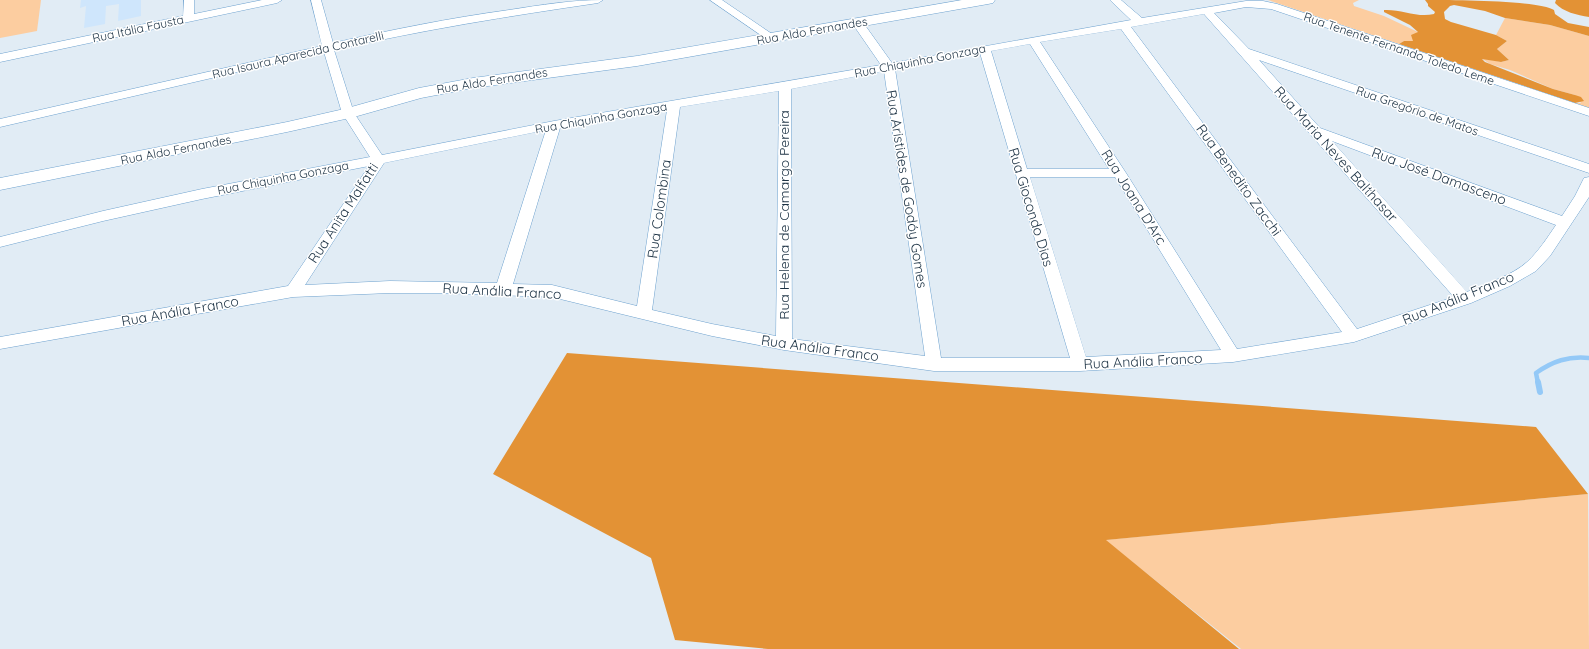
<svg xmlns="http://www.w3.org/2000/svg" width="1589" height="649" font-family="Quicksand,sans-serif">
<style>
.built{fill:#cfe6fc}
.green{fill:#fccda0}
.forest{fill:#e39235}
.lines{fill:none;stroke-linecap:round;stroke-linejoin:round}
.stream-far1{stroke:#94c9f7;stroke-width:4.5}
.stream{stroke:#94c9f7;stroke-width:6}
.street-casing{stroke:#6ea2cf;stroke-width:1}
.secondary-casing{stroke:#6ea2cf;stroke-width:1}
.street{fill:#fff;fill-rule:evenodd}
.secondary{fill:#fff;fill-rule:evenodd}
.labels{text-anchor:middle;stroke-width:3;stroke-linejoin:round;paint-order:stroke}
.far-street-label{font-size:12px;fill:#1c3244;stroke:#fff}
.street-label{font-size:14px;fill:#1c3244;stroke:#fff}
</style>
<rect width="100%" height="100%" fill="#e1ecf5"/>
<polygon class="built" points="81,0 141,0 141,16 118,21 119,4 106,6 105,24 84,28 86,6 80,8"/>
<g class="green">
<polygon points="0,0 41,0 37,31 0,38"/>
<polygon points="1268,0 1359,0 1353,3 1354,6 1384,16 1418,32 1413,41 1404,41 1399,44"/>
<polygon points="1505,18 1550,25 1589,36 1589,108 1575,103 1581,103 1575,95 1553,89 1510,70 1490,64 1481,58 1501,62 1509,60 1497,49 1507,41 1496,35"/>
<polygon points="1588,494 1589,649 1241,649 1105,540"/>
</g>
<g class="forest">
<path d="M 1425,0 C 1449,0 1539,0 1554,10 L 1555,14 L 1568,23 L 1589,27 L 1589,36 L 1550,25 L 1505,18 L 1485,11 L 1454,5 L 1450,6 L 1444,12 L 1445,19 L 1451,22 L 1496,35 L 1507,41 L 1497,49 L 1509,60 L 1501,62 L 1482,59 L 1485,62 L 1553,89 L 1575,95 L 1581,97 L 1584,101 L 1575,103 L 1399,44 L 1404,41 L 1413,41 L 1411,35 L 1418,32 L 1410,25 L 1384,12 L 1384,10 C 1401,9 1417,18 1434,14 L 1435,12 L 1428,6 L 1428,4 Z"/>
<path d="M 1556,0 L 1589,0 L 1589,17 C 1577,15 1563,12 1555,3 Z"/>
<polygon points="567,353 1536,427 1588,494 1106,540 1239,649 768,649 675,640 651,558 493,474"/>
</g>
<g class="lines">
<path class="stream-far1" d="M 1538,383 L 1536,373 C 1553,361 1568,356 1589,358"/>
<polyline class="stream" points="1538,382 1540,392"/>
<defs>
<g id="street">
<polygon points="184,0 194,0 194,14 262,0 282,0 277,3 0,62 0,54 183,16"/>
<path d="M 311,0 L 321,0 L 333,43 C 391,30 450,18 509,10 C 541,5 572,0 603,0 L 598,3 C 509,16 422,30 334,50 L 354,113 L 382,155 L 554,121 L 881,65 L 852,23 L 858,20 L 862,21 L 892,63 L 1131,20 L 1110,0 L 1121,0 L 1142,18 L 1246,1 L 1263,1 L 1277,4 L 1589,108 L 1589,116 L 1271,9 L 1246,7 L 1214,13 L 1249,49 L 1589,164 L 1589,173 L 1259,60 L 1320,128 L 1562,216 L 1575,196 L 1584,178 L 1589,177 L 1589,197 L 1550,256 L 1536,271 L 1510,286 L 1471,303 L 1354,342 L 1233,362 L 1080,371 L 934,371 L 784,350 L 712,336 L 552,297 L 441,293 L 390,293 L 293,297 L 0,349 L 0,337 L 288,286 L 369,166 L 202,199 L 103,221 L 0,247 L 0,237 L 103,211 L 202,189 L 370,157 L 342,113 L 324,52 L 0,127 L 0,119 L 322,46 ZM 1204,14 L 1454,297 L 1357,329 L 1131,27 ZM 1121,29 L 1342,332 L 1237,349 L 1126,173 L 1040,42 ZM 1030,44 L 1109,169 L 1027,169 L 991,51 ZM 980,53 L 1070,358 L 941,358 L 895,69 ZM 884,71 L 925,356 L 792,339 L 791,89 ZM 779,91 L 776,336 L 712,324 L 652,310 L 680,107 ZM 667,110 L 637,306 L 552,285 L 513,284 L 560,128 ZM 546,130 L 497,283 L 390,281 L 305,285 L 384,163 ZM 1332,141 L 1556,225 C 1547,238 1539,251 1527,262 C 1513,275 1485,284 1467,292 ZM 1030,177 L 1115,177 L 1221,350 L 1086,357 Z"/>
<polygon points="710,0 722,0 778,38 776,40 768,40"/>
</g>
<polygon id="secondary" points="962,0 995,0 993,3 988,4 637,66 473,88 421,98 354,117 287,132 0,190 0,178 287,122 344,109 419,88 473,78 637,56"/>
</defs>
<use href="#street" class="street-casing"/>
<use href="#secondary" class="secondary-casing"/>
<use href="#street" class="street"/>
<use href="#secondary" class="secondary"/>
</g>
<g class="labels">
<g class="far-street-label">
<text transform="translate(138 29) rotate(-12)" y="4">Rua Itália Fausta</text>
<text transform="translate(812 31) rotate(-10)" y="4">Rua Aldo Fernandes</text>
<text transform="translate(1399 49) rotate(19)" y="4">Rua Tenente Fernando Toledo Leme</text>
<text transform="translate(298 55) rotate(-13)" y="4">Rua Isaura Aparecida Contarelli</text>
<text transform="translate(920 61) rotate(-11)" y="4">Rua Chiquinha Gonzaga</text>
<text transform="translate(492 81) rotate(-9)" y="4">Rua Aldo Fernandes</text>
<text transform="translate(1417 111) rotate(19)" y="4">Rua Gregório de Matos</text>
<text transform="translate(601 118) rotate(-10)" y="4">Rua Chiquinha Gonzaga</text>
<text transform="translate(176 150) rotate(-11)" y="4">Rua Aldo Fernandes</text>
<text transform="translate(283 178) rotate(-11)" y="4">Rua Chiquinha Gonzaga</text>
</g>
<g class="street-label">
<text transform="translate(1336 154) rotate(48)" y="5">Rua Maria Neves Balthasar</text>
<text transform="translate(1439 176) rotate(20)" y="5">Rua José Damasceno</text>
<text transform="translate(1239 180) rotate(54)" y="5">Rua Benedito Zacchi</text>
<text transform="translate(907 189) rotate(81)" y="5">Rua Aristides de Godóy Gomes</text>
<text transform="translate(1134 197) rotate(58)" y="5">Rua Joana D'Arc</text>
<text transform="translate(1031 207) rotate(73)" y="5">Rua Giocondo Dias</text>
<text transform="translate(659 209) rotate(-82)" y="5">Rua Colombina</text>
<text transform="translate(343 213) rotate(-57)" y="5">Rua Anita Malfatti</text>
<text transform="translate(784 215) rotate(-90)" y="5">Rua Helena de Camargo Pereira</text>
<text transform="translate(502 291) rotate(3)" y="5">Rua Anália Franco</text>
<text transform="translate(1458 298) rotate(-22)" y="5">Rua Anália Franco</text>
<text transform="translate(180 311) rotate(-10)" y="5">Rua Anália Franco</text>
<text transform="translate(820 348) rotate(8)" y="5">Rua Anália Franco</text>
<text transform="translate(1143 361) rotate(-3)" y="5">Rua Anália Franco</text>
</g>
</g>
</svg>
